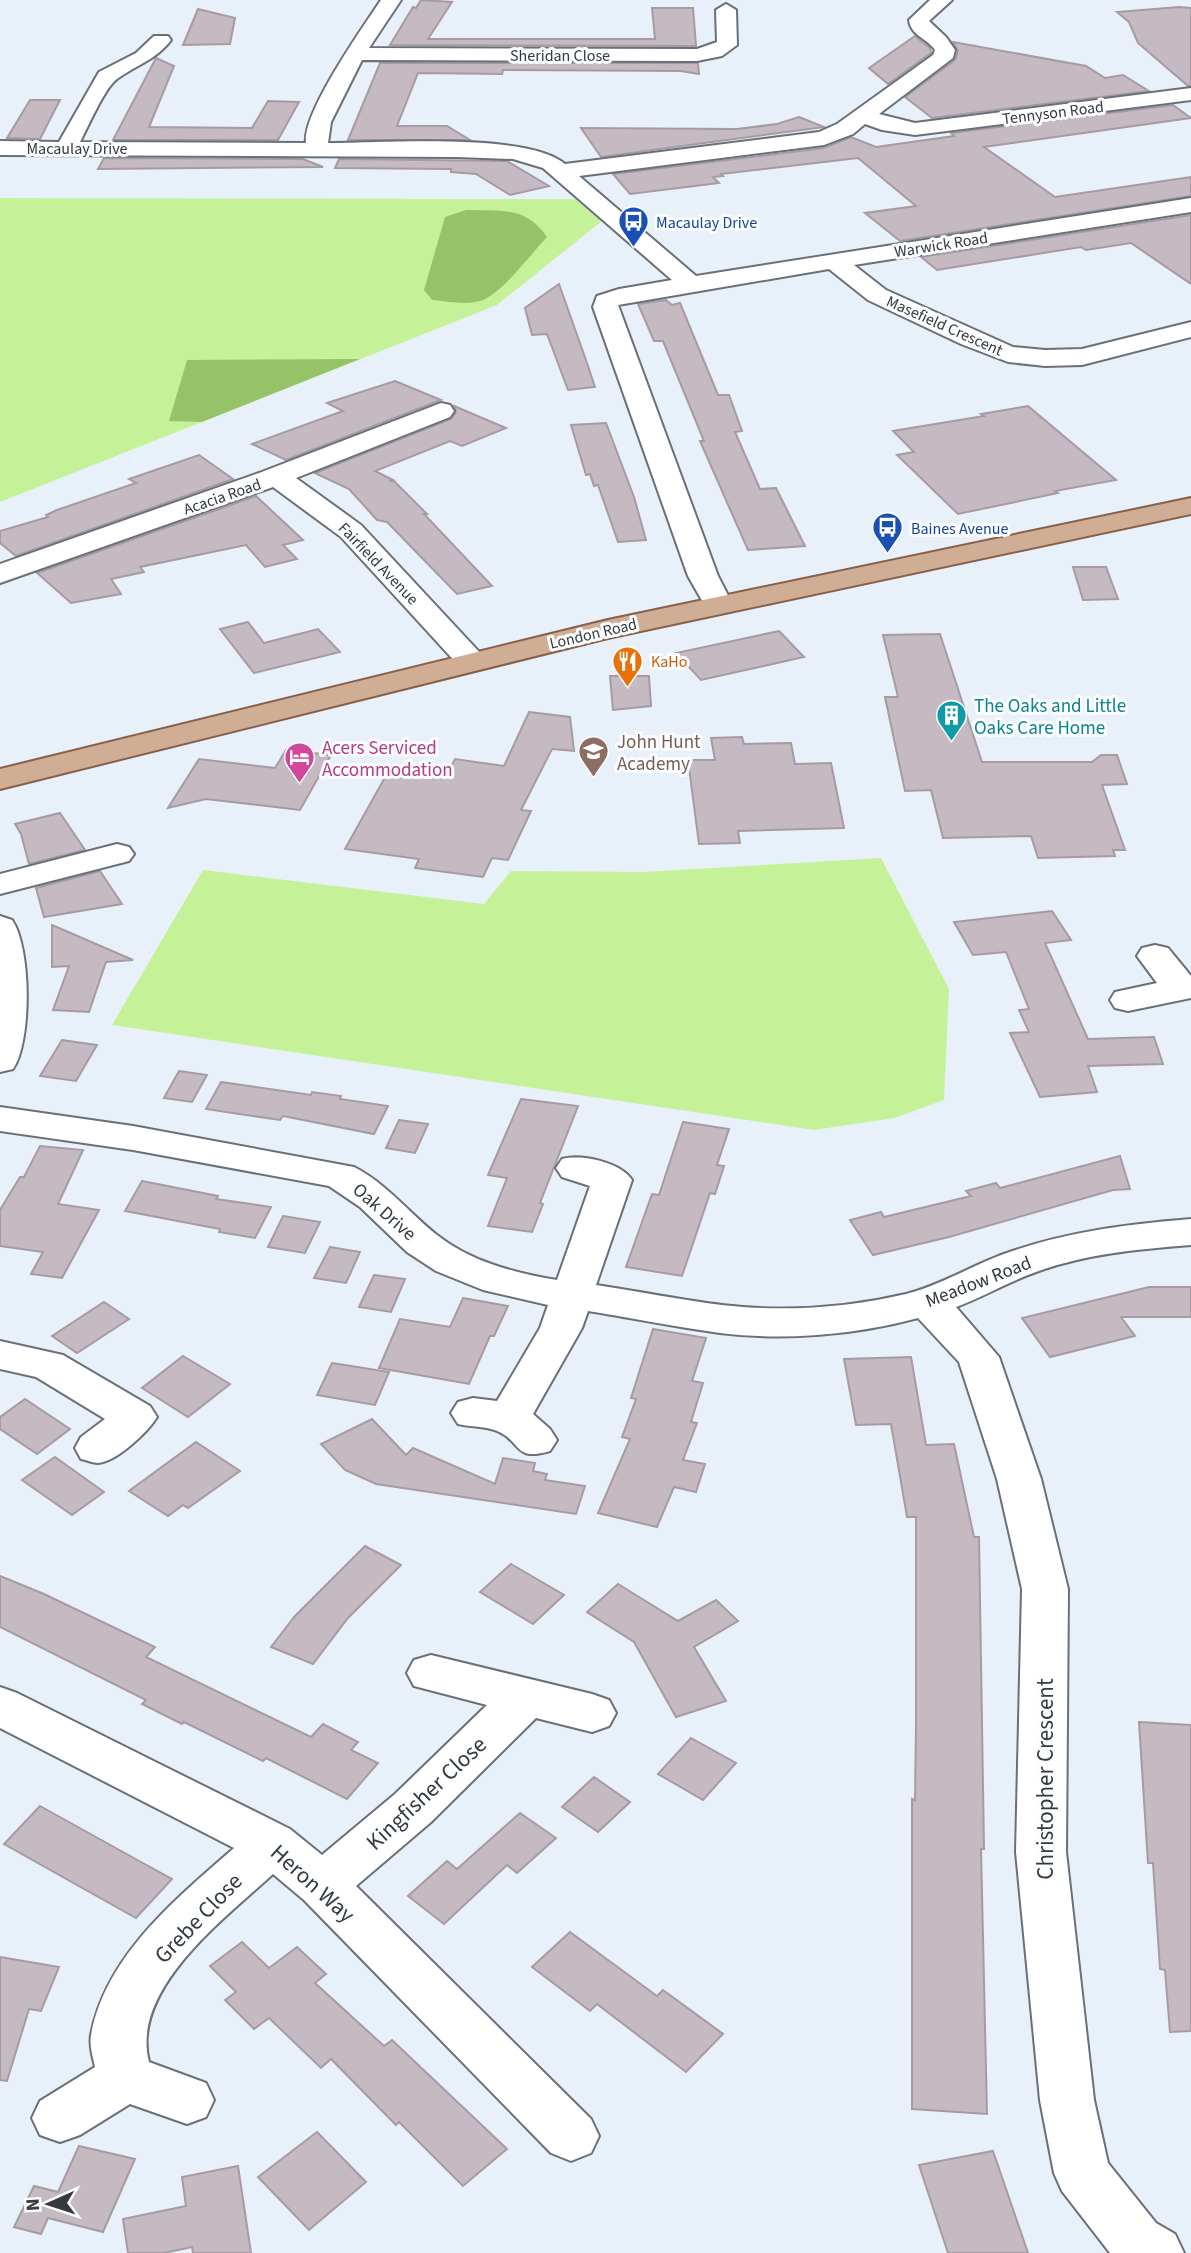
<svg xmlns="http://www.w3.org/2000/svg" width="1191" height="2253" font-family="'Source Sans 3',sans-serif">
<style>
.green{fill:#c5f299}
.forest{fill:#97c368}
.building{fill:#c5bac2;stroke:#a69ba2;stroke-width:2}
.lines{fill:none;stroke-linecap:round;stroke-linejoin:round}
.minor-casing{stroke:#697079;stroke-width:4}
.major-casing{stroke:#866149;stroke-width:4}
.minor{fill:#fff;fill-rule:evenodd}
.major{fill:#d0ad95;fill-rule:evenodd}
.labels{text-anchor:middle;stroke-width:6;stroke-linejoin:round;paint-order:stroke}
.far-street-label{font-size:16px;fill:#36393d;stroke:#fbfdff}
.far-transit-label{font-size:16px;fill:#164399;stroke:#fbfdff;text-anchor:start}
.far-food-label{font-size:16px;fill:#c56008;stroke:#fbfdff;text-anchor:start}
.culture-label{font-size:19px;fill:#0d838f;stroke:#fbfdff;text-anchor:start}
.education-label{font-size:19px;fill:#785e54;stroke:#fbfdff;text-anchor:start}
.hotel-label{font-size:19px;fill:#b23c85;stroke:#fbfdff;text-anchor:start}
.street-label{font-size:19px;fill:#36393d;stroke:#fbfdff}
.near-street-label{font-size:23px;fill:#36393d;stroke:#fbfdff}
</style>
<rect width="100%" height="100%" fill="#e8f0fa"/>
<g class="green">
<polygon points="0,198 575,199 602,221 497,305 0,502"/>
<polygon points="881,858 949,989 944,1100 894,1118 814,1130 112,1025 203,870 484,904 511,871 643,872"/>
</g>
<g class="forest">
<path d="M 466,210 C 501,211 526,206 547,237 C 530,255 505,290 483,300 C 468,306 447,301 432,300 L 424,290 L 445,217 Z"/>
<polygon points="360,359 202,422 169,421 187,360"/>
</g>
<g class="building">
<polygon points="421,0 452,2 428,39 655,39 652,8 693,8 696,46 390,45 413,7 416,8"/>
<polygon points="1179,7 1191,8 1191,86 1188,86 1138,43 1129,22 1117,12"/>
<polygon points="198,9 235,18 230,44 183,45"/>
<polygon points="915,36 930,48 931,53 888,84 869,68"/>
<polygon points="953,42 1086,66 1105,78 1123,75 1149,91 932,118 905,97 955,60 958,51"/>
<polygon points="156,58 174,66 149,127 252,128 268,101 299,102 278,140 113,140"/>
<polygon points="380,63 698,63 699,74 681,71 503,70 502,74 418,73 397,126 447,126 470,140 348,140"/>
<polygon points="30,100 60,100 40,139 7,138"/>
<polygon points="1173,105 1191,118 984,147 1055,197 1191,177 1191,196 900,241 865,213 916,206 858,158 721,174 723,176 713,177 719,183 630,194 613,174 824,148 851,137 876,147 954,136 951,133"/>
<polygon points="799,117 824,127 601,157 581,128 737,129 777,124"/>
<polygon points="104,158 303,159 323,167 98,169"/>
<polygon points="339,159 507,161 549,186 510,195 476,174 451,172 451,169 335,168"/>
<polygon points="1191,215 1191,284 1131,243 1086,250 1081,247 937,270 921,257"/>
<polygon points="559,284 587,363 595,387 568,390 547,334 532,335 525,308"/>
<polygon points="666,300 672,305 680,303 718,395 729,395 742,431 735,432 760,489 776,488 805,546 748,550 700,441 704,441 663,341 654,341 638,304"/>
<polygon points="395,381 441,400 286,460 252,444 343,411 327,403"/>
<polygon points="454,406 506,428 462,446 450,441 375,471 393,480 389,481 394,481 427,514 424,514 492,586 457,594 387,522 377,520 349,489 315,473 451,419 456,412"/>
<polygon points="1028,406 1116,480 1055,491 1058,493 958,514 897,455 914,452 893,431 984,416 981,414"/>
<polygon points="606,423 634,497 646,540 618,542 598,485 594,486 590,474 586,475 571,425"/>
<polygon points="199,455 233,479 16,556 0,543 0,531 48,517 46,515 57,510 136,483 129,479"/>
<polygon points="256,496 303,540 283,545 297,559 265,567 246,545 140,567 144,572 111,579 121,594 71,603 37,573"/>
<polygon points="1073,567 1106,567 1118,599 1083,600"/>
<polygon points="248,622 264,643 318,629 340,652 254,673 220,629"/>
<polygon points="779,631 804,657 701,680 676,653"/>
<polygon points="940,634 982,762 1092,762 1101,755 1117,755 1127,784 1102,785 1125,850 1113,850 1115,856 1038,858 1031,836 943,838 931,790 905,791 885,697 898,697 883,635"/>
<polygon points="610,676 649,676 651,706 613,710"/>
<polygon points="529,712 570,717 574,751 552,749 521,810 531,811 508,860 492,858 483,877 415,868 419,859 345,849 389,770 446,777 455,759 504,766"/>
<polygon points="742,737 744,744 791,743 795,764 831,763 844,828 738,831 740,843 699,844 688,760 715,760 711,738"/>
<polygon points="286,750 331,755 300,810 206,799 168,808 199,759 275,768"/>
<polygon points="60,813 85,850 29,864 21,834 15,824"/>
<polygon points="100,871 122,904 44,917 36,888"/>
<polygon points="1052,911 1071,940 1045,943 1088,1039 1154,1037 1163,1064 1088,1066 1097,1092 1040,1097 1010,1033 1029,1032 1019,1010 1029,1009 1006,952 973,955 954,922"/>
<polygon points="52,925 133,960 106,962 89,1012 53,1010 69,966 52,967"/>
<polygon points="62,1040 97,1045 76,1081 40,1076"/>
<polygon points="179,1071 207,1075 192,1102 164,1098"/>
<polygon points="221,1082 311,1095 312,1092 341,1096 340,1099 388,1106 374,1134 283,1116 280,1120 206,1109"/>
<polygon points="521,1099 578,1106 540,1203 543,1204 532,1232 488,1226 507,1178 488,1175"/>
<polygon points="399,1120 428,1124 415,1153 386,1148"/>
<polygon points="683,1122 729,1129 717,1165 724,1166 715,1194 710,1193 682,1276 626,1267 652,1194 659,1195"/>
<polygon points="40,1146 83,1150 58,1204 99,1210 62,1278 31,1274 43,1252 0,1246 0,1210 20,1177 24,1177"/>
<polygon points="1120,1156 1130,1189 1113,1190 949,1237 873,1255 850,1220 881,1212 884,1217 971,1196 966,1191 996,1183 1000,1188"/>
<polygon points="142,1181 218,1196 216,1199 271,1207 255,1238 219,1232 220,1229 125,1211"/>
<polygon points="283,1216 320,1222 305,1253 268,1247"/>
<polygon points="330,1247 360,1252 346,1283 314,1278"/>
<polygon points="374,1275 405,1279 391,1312 359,1307"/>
<polygon points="1149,1287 1191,1287 1191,1317 1121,1317 1135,1336 1050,1357 1022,1318"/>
<polygon points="463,1298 508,1306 494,1336 490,1336 469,1384 379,1368 400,1319 450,1327"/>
<polygon points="104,1302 129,1319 77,1353 52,1336"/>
<polygon points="653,1329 706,1338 692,1381 703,1383 691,1422 697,1423 683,1460 705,1464 696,1492 674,1487 657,1527 598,1513 630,1439 622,1437 636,1399 631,1398"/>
<polygon points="183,1356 230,1384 188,1417 142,1388"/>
<polygon points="911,1357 926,1445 954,1444 974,1537 979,1537 984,1849 981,1849 987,2114 912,2109 912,1799 915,1800 916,1724 916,1517 907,1517 891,1424 856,1425 844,1359"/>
<polygon points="332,1363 389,1372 375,1405 317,1395"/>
<polygon points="25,1399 70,1429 37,1454 0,1429 0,1417"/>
<polygon points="372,1419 406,1455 413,1448 495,1484 503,1458 535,1463 533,1471 547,1474 545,1480 585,1486 576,1514 376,1484 345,1470 321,1444"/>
<polygon points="196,1442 240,1471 188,1508 183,1505 168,1516 129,1491"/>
<polygon points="55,1457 104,1492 72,1515 22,1480"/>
<polygon points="365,1546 401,1565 348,1618 313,1664 271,1647 295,1616"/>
<polygon points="511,1564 564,1595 533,1624 480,1592"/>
<polygon points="0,1576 44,1594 155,1647 146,1657 311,1737 323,1724 358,1742 351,1750 378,1763 347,1799 266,1758 263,1761 184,1722 182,1724 142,1704 146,1700 0,1627"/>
<polygon points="618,1584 678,1621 716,1600 738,1621 694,1647 726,1701 676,1717 634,1642 587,1612"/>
<polygon points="1139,1722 1191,1725 1191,2031 1170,2032 1165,1970 1160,1969 1153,1863 1148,1863"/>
<polygon points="691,1738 736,1763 703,1800 658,1774"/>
<polygon points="594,1777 630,1802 598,1832 562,1807"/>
<polygon points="40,1806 141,1862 172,1879 136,1918 4,1844"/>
<polygon points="520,1813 556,1838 517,1873 507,1865 444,1924 408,1896 447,1861 457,1869"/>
<polygon points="570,1932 657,1996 663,1990 723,2034 686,2072 597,2004 590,2011 532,1967"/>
<polygon points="242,1942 269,1968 297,1947 326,1974 315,1983 384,2046 392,2040 507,2149 463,2186 399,2122 396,2125 331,2059 321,2068 269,2018 254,2029 225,2000 236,1992 210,1966"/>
<polygon points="0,1957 59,1967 41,2011 29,2009 7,2081 0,2080"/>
<polygon points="317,2132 366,2182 309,2230 258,2177"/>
<polygon points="79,2146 135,2159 103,2232 48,2218 41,2234 14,2227 34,2186 58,2192"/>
<polygon points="993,2151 1028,2253 948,2253 919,2165"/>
<polygon points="238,2166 251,2253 193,2253 192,2247 164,2253 128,2253 123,2219 186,2206 182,2177"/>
</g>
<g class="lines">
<defs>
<g id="minor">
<path d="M 381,0 L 401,0 L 369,48 L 697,49 L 717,42 L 716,10 L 726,4 L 736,10 L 737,45 L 722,56 L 697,61 L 362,60 L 331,122 L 328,143 C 380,143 529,132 565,164 L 819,132 L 837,124 L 933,55 L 935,50 C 927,38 911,36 909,20 L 930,0 L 952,0 L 929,21 L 946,37 L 955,50 L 953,58 L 879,114 L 915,123 L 1191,88 L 1191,100 L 915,135 L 882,130 L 865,124 L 853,134 L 824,145 L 579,176 L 696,276 L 1191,198 L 1191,212 L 854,265 L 886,290 L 1013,347 L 1045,350 L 1082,349 L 1191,322 L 1191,337 L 1082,365 L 1045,366 L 1008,362 L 961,344 L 868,300 L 829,269 L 618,305 L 718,576 L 733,605 L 728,611 L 718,614 L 708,611 L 688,576 L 593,307 L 597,296 L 619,289 L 672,280 L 543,168 L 513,159 L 457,157 L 0,155 L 0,141 L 59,142 L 99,72 L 136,53 L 154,36 L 168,36 L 171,40 C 156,60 136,65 117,79 C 105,87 88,127 80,142 L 306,143 C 302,113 363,27 381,0 Z"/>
<polygon points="441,403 450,405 454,411 450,417 296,478 361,525 482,655 486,661 482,667 471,670 460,667 341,537 273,487 0,583 0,564 259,473"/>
<polygon points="117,844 129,847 134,854 129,861 0,894 0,874"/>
<path d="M 0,916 L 12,920 C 31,947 32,1041 13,1069 L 0,1072 Z"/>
<polygon points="1155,945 1168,948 1191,976 1191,998 1128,1011 1115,1008 1110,1000 1115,992 1157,983 1137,956 1142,948"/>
<path d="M 0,1107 L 133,1126 L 354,1167 C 387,1184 408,1212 437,1235 C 471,1262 515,1273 557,1280 L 590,1186 L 562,1177 L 556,1168 L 562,1159 C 582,1154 620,1162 632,1180 L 596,1285 C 638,1291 680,1300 722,1305 C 782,1312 847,1308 906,1294 C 941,1285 971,1266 1004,1254 C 1064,1232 1128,1224 1191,1219 L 1191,1245 C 1139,1249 1085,1254 1036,1272 C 1008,1282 983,1297 956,1307 L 999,1357 L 1041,1479 L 1068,1589 L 1066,1852 L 1094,2100 L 1108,2163 L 1156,2223 L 1175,2234 L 1184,2253 L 1110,2253 L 1062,2191 L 1054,2173 L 1040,2100 L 1016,1852 L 1022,1589 L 997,1479 L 959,1362 L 918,1318 C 855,1335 785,1341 720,1333 C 676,1327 632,1318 588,1311 L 582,1328 L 533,1414 L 550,1429 L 557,1440 L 550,1451 C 513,1462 522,1441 497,1431 C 486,1426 470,1427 458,1424 L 451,1413 L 458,1402 L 473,1398 L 497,1401 L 540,1328 L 548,1305 L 483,1290 L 436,1271 L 407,1252 L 360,1207 L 329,1186 L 133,1150 L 0,1131 Z"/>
<path d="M 0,1341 L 63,1355 L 150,1406 L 157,1417 C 148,1432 116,1462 98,1463 C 93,1463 87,1460 81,1459 L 75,1448 L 81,1437 L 105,1419 L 36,1377 L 0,1369 Z"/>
<path d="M 431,1655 L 592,1694 L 609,1700 L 616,1713 L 609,1726 L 592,1732 L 536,1718 L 431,1822 L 356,1886 L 591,2119 L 599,2136 L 591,2153 L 571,2161 L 551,2153 L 304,1900 L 273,1874 C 225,1918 130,1989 149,2062 L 206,2083 L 214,2100 L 206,2117 L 187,2124 L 130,2104 L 80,2135 L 60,2142 L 40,2135 L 32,2118 L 40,2101 L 95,2067 C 93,2057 89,2046 91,2035 C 106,1955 177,1898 234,1848 L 0,1728 L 0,1687 L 17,1693 L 290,1829 L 322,1855 L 395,1794 L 487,1705 L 414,1686 L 407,1673 L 414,1660 Z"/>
</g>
<polygon id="major" points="1191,498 1191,514 608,638 0,789 0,769 608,620"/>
</defs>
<use href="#minor" class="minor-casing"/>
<use href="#major" class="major-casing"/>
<use href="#minor" class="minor"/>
<use href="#major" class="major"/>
</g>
<defs>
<symbol id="bus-pin" viewBox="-11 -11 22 30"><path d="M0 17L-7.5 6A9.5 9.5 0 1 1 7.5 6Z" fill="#1a4fb4" stroke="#fbfdff"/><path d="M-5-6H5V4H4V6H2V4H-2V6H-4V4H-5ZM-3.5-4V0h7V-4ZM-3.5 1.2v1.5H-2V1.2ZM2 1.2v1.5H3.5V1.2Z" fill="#fff"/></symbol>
<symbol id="restaurant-pin" viewBox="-11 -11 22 30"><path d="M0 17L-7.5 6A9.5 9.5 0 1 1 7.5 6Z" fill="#e8710a" stroke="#fbfdff"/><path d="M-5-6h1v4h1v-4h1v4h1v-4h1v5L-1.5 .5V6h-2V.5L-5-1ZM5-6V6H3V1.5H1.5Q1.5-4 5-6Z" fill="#fff"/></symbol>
<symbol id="building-pin" viewBox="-11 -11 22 30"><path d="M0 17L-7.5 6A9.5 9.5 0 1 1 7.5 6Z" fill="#0f9aa8" stroke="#fbfdff"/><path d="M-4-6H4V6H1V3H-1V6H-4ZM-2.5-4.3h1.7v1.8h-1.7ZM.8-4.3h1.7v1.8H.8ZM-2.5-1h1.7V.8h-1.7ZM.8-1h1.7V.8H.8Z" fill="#fff"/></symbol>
<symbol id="school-pin" viewBox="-11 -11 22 30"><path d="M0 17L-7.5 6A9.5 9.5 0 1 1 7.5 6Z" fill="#8d6e63" stroke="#fbfdff"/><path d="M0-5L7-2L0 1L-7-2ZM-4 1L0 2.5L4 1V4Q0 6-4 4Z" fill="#fff"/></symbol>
<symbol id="hotel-pin" viewBox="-11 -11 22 30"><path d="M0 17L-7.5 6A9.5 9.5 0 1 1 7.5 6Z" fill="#d1479c" stroke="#fbfdff"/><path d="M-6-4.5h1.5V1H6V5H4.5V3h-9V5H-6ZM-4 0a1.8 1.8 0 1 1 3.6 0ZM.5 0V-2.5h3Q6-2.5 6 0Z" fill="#fff"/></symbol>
</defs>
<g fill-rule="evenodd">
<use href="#bus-pin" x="616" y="204" width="35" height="47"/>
<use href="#bus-pin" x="870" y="510" width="35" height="47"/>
<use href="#restaurant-pin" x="610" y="644" width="35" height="47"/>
<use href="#building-pin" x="934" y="698" width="35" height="47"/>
<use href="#school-pin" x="576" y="734" width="35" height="47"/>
<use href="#hotel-pin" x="282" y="740" width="35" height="47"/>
</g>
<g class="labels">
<g class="far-street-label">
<text x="560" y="61">Sheridan Close</text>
<text transform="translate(1053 112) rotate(-7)" y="6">Tennyson Road</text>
<text x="77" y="154">Macaulay Drive</text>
<text transform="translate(941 244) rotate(-9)" y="6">Warwick Road</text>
<text transform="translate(945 325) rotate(24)" y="6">Masefield Crescent</text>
<text transform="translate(222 496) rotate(-19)" y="6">Acacia Road</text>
<text transform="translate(379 563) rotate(46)" y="6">Fairfield Avenue</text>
<text transform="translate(593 633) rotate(-13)" y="6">London Road</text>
</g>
<g class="far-transit-label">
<text x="656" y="228">Macaulay Drive</text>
<text x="911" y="534">Baines Avenue</text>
</g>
<g class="far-food-label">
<text x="651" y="667">KaHo</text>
</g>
<g class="culture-label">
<text x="974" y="712">The Oaks and Little<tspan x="974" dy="22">Oaks Care Home</tspan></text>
</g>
<g class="education-label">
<text x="617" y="748">John Hunt<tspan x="617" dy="22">Academy</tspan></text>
</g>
<g class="hotel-label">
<text x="322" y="754">Acers Serviced<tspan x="322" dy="22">Accommodation</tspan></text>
</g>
<g class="street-label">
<text transform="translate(385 1211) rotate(41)" y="7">Oak Drive</text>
<text transform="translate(978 1281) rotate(-21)" y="7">Meadow Road</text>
</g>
<g class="near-street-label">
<text transform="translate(1045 1779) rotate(-90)" y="8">Christopher Crescent</text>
<text transform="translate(426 1793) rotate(-43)" y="8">Kingfisher Close</text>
<text transform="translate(313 1883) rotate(42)" y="8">Heron Way</text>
<text transform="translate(198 1918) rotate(-46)" y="8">Grebe Close</text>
</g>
</g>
<g transform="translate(49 2204) rotate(267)" stroke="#fbfdff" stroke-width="5" paint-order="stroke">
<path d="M0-5L12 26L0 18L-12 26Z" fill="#36393d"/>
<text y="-10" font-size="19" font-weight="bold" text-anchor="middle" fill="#36393d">N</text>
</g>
</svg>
